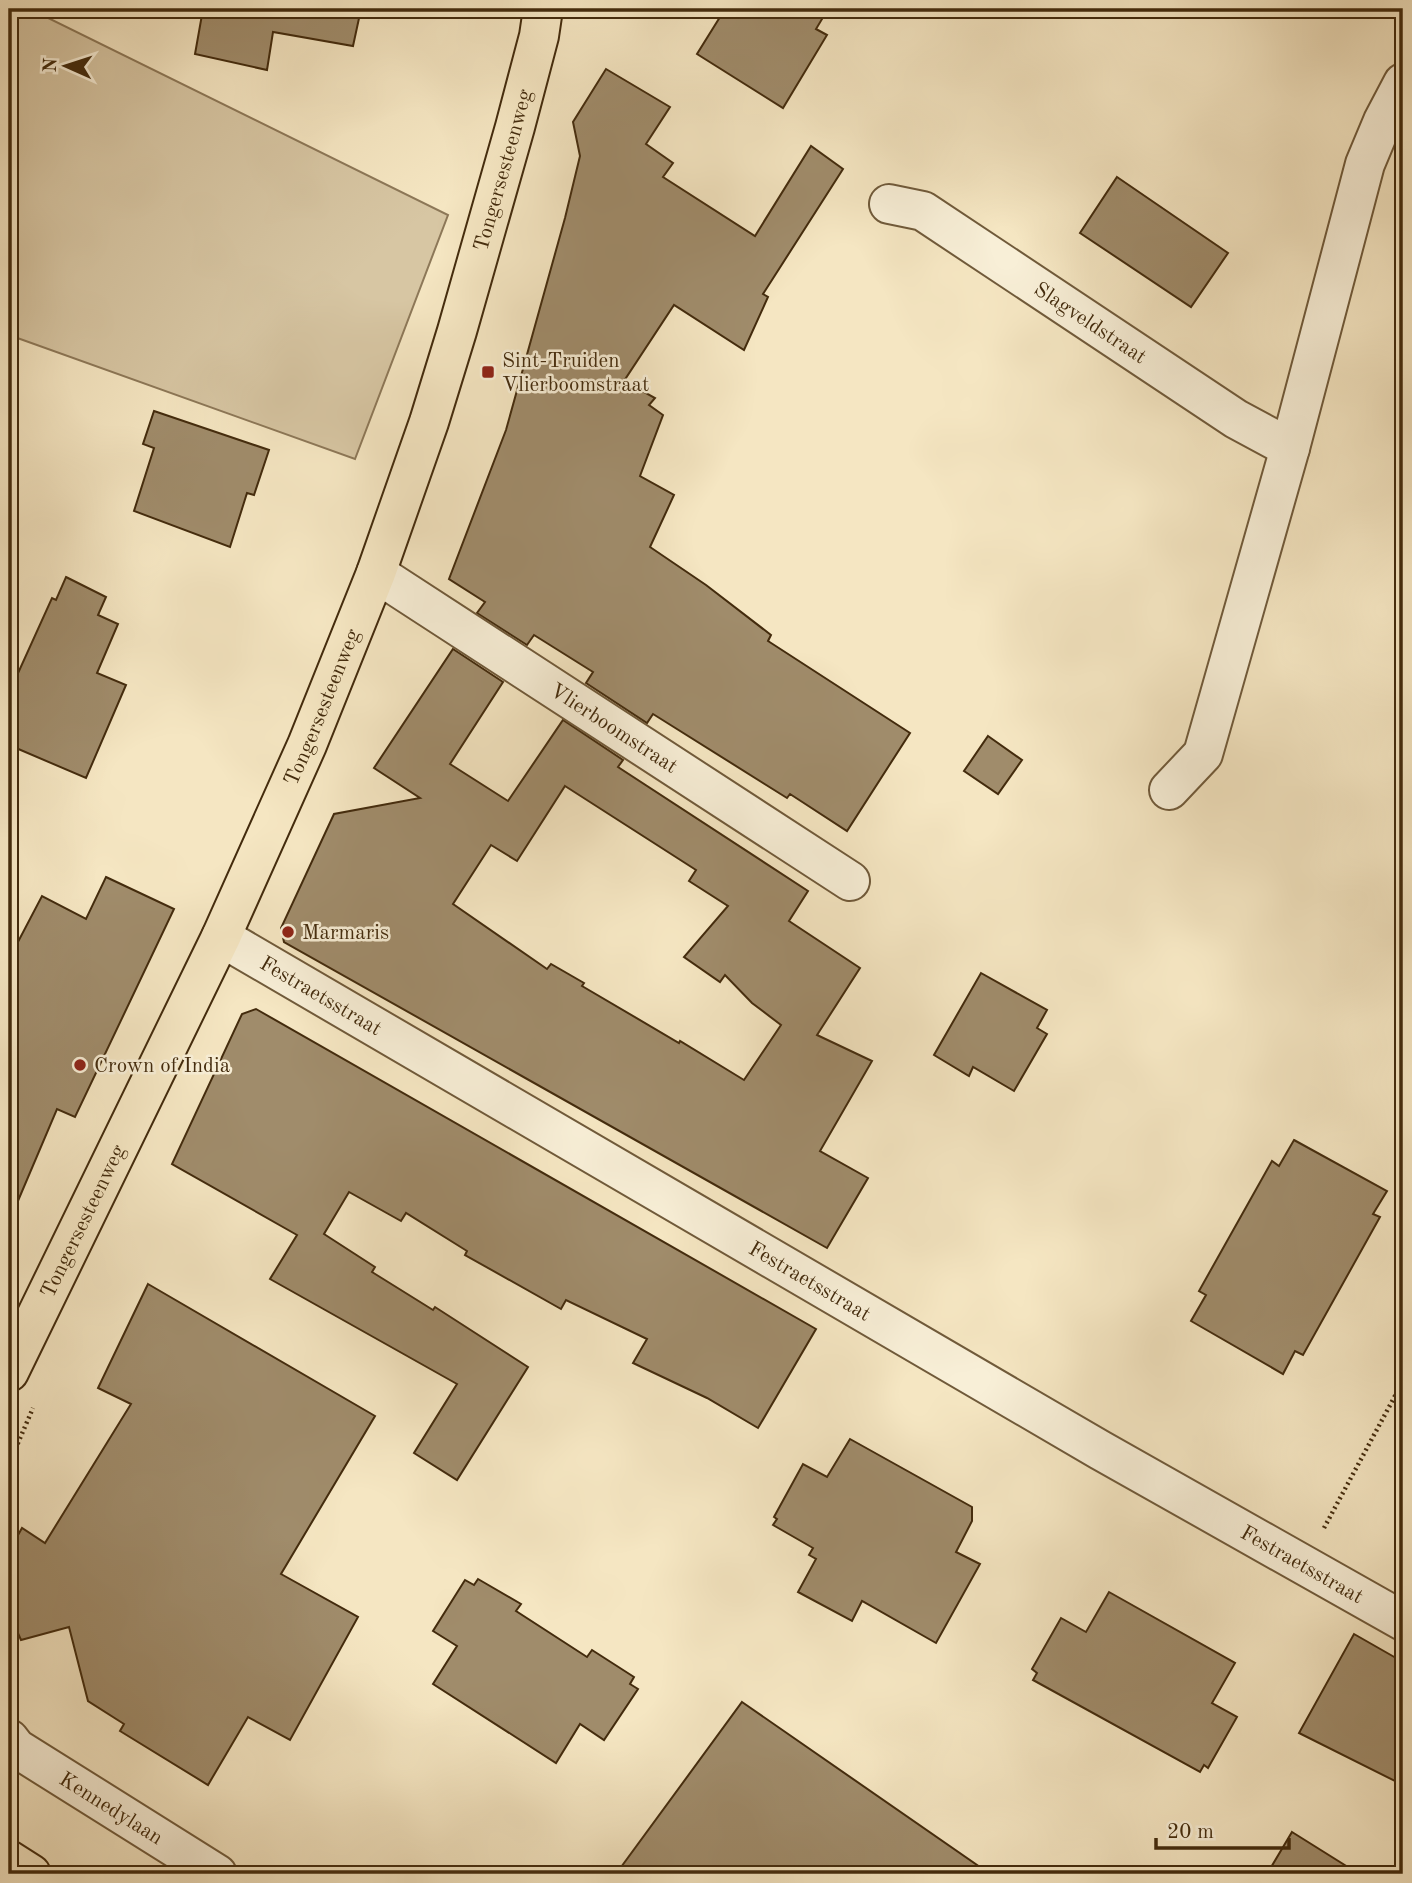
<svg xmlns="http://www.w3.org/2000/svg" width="1412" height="1883" font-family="'Old Standard TT',serif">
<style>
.green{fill:#d7c6a3;stroke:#8d7858;stroke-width:2}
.building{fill:#a08c6b;stroke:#432b0d;stroke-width:2;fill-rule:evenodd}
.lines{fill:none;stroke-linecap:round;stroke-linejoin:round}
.street-casing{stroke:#705a3a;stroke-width:42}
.primary-casing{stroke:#432b0d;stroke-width:42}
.path{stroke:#432b0d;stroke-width:4.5;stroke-dasharray:2 3.5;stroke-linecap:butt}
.street{stroke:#f8efd7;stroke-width:38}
.primary{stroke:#f5e6c2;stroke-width:38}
.poi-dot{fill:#8f2418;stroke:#f8efd7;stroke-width:2.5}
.labels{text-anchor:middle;stroke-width:5;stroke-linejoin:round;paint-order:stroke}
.street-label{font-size:21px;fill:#432b0d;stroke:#f8efd7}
.poi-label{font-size:21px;fill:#432b0d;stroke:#f8efd7;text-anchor:start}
</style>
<rect width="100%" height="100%" fill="#f5e6c2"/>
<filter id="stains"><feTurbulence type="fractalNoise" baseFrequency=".00286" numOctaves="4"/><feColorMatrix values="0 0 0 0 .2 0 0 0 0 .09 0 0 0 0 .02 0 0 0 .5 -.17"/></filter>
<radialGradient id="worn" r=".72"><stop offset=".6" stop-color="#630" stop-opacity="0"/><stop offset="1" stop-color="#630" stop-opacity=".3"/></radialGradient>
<polygon class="green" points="9,9 30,9 448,215 355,459 9,335"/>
<g class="building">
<polygon points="203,9 361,9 353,46 273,32 267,70 195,54"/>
<polygon points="725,9 828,9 816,29 827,35 783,108 697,54"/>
<polygon points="606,69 670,107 646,144 673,163 663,177 755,236 811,146 843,169 763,294 768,297 744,350 674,305 624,381 655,398 649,405 663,415 640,476 674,495 650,547 706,585 771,635 768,641 910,733 847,831 790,794 787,798 653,714 647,723 586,683 593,672 534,635 527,645 477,613 485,602 449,579 506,430 565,218 580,156 573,122"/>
<polygon points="1117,177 1228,253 1191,307 1080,233"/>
<polygon points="154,411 269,450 254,495 247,493 230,547 134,511 154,448 143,444"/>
<polygon points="66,577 106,597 98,615 118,624 97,673 126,685 86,778 9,745 9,693 52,598 56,600"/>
<path d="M 453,649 L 503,682 L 450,764 L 508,801 L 563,720 L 623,760 L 618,767 L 808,891 L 789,921 L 860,968 L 817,1035 L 872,1061 L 820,1151 L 868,1178 L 827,1248 L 284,942 L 281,928 L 334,814 L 420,798 L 374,768 ZM 565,786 L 696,870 L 689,881 L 728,906 L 684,957 L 720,982 L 725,975 L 752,1003 L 781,1025 L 744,1080 L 680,1041 L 679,1043 L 582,986 L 584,983 L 551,964 L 547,969 L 453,904 L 491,845 L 517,861 Z"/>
<polygon points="988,736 1022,760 998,794 964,771"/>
<polygon points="106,877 174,909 75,1117 57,1109 9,1222 9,959 42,896 86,919"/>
<polygon points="981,973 1047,1010 1037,1028 1047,1034 1014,1091 973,1067 969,1076 934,1055"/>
<polygon points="256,1009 816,1329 758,1428 707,1398 633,1363 647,1339 566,1300 561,1309 465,1255 467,1251 406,1213 401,1221 349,1192 324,1234 375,1267 372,1272 433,1310 435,1307 528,1367 457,1480 414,1453 457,1384 270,1279 297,1235 172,1164 242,1014"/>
<polygon points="1294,1140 1387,1191 1373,1214 1380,1217 1303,1355 1295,1351 1283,1374 1191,1321 1206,1295 1199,1291 1272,1161 1279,1166"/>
<polygon points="148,1284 375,1416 281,1574 358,1617 290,1740 248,1717 208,1785 120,1731 124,1724 88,1701 69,1627 21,1640 9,1613 9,1551 22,1528 45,1543 131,1404 98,1388"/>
<polygon points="850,1439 972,1507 972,1521 956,1552 980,1564 936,1643 862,1601 852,1621 798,1592 816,1559 809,1555 813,1548 773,1525 777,1519 774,1517 803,1464 827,1477"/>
<polygon points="478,1579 521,1604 516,1611 587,1657 592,1650 634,1677 630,1684 638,1689 604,1740 580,1724 556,1763 433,1684 457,1646 433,1631 465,1580 474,1585"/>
<polygon points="1109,1592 1235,1663 1212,1703 1237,1717 1208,1768 1204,1765 1200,1772 1033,1680 1037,1673 1032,1669 1061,1618 1086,1632"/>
<polygon points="1354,1634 1403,1662 1403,1785 1299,1733"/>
<polygon points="742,1702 990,1874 616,1874"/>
<polygon points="1292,1832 1359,1874 1267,1874"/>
</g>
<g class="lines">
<defs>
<g id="street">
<path id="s1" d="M 889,204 L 923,211 L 1236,419 L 1290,448"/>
<path id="s2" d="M 376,573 L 850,881"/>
<polyline points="1169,790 1203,754 1290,448 1365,164 1383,121 1403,83"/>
<path id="s3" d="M 221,937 L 1100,1450 L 1403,1621"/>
<path id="s4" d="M 9,1739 L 16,1748 L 217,1874"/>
</g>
<g id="primary">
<path id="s5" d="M 9,1372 L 221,937 L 307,745 L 376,573 L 429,422 L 457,331 L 515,127 L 539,36 L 543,9"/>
<polyline points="9,1860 31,1874"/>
</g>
</defs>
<use href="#street" class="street-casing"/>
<use href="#primary" class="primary-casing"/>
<g class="path">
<polyline points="9,1464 33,1408"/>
<polyline points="1324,1528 1403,1381"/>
</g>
<use href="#street" class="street"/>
<use href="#primary" class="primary"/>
</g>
<g class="poi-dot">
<rect x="481" y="365" width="14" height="14" rx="3.5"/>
<circle cx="288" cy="932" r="7"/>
<circle cx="80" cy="1065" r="7"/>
</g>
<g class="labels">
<g class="street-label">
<text dy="7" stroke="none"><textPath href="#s5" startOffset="1302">Tongersesteenweg</textPath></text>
<text dy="7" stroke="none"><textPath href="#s1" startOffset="236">Slagveldstraat</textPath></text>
<text dy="7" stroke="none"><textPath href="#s5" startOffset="735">Tongersesteenweg</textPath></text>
<text dy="7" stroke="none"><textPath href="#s2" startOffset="284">Vlierboomstraat</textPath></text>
<text dy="7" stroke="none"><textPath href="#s3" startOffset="116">Festraetsstraat</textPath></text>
<text dy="7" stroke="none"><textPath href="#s5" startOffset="168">Tongersesteenweg</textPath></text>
<text dy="7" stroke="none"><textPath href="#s3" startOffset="682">Festraetsstraat</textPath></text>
<text dy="7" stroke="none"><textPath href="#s3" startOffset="1250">Festraetsstraat</textPath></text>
<text dy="7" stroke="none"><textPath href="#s4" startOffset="124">Kennedylaan</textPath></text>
</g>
<g class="poi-label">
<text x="502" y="367">Sint-Truiden<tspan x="502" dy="24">Vlierboomstraat</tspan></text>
<text x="302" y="939">Marmaris</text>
<text x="94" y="1072">Crown of India</text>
</g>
</g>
<rect width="1412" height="1883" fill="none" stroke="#f5e6c2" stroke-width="35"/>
<rect x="10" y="10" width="1391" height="1862" fill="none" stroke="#432b0d" stroke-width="3.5"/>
<rect x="18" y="18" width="1377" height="1848" fill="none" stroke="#432b0d" stroke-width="2"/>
<g transform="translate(66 66) rotate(273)" stroke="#f8efd7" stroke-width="5" paint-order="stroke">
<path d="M0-5L12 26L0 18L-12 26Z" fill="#432b0d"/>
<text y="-10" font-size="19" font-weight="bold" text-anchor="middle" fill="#432b0d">N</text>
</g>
<path d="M1156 1838v10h133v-10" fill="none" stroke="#432b0d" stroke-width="3.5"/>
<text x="1167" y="1838" font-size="21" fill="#432b0d" stroke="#f8efd7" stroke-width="5" paint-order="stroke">20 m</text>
<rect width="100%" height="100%" filter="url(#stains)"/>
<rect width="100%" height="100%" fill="url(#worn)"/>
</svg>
